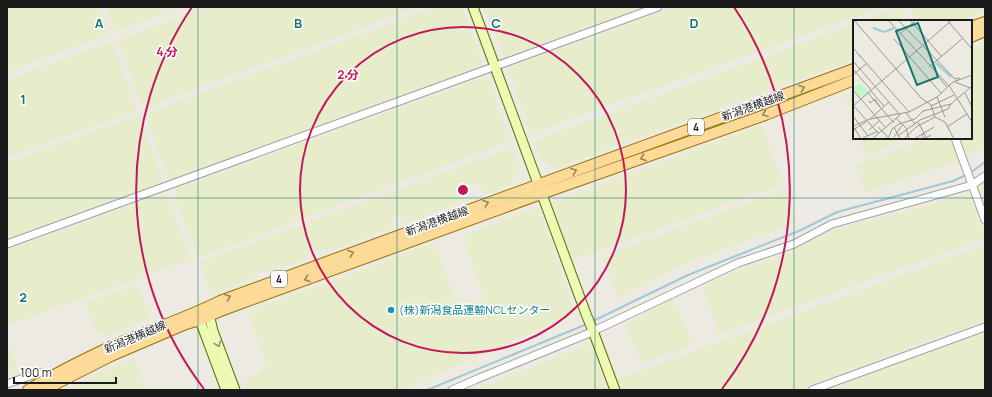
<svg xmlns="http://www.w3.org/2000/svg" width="992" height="397" font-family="Manrope,'Noto Sans JP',sans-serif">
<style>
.farmland{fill:#e7eccb}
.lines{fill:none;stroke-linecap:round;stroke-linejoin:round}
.stream{stroke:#a0c8db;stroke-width:2}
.street-casing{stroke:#a2a2a2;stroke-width:9}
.secondary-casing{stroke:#5a7005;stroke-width:11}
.primary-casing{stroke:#937100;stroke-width:12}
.street{stroke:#fff;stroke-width:7}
.secondary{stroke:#eef9b3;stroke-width:9}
.primary{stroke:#fcda97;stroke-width:10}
.oneway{stroke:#97845f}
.oneway2{stroke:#8f956f}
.grid{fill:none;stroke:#0f766e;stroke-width:1;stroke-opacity:0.55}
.ring{fill:none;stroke:#c2185b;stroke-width:2}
.culture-dot{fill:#0f9aa8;stroke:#fff;stroke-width:1.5}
.labels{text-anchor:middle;stroke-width:3;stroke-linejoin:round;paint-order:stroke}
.shield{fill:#fff;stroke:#5f5f5f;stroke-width:1}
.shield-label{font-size:10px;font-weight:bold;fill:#1b1b1b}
.street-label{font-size:11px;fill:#1b1b1b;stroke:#fff}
.culture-label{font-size:11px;fill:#0d838f;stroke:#fff;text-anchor:start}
.inset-river{fill:none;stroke:#a0c8db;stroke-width:2}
.inset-road{fill:none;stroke:#999792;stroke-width:1}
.view{fill:#0f766e;fill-opacity:0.15;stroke:#0f766e;stroke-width:2}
.inset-edge{fill:none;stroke:#1b1b1b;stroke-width:2}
.grid-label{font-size:13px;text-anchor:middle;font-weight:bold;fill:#0f766e;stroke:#fff;stroke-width:3;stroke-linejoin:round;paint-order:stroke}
.centre{fill:#c2185b;stroke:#fff;stroke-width:2}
.ring-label{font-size:12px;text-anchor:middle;font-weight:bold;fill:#c2185b;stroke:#fff;stroke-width:3;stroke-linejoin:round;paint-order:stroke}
</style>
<rect width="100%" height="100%" fill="#edeae1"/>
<g class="farmland">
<polygon points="7,7 100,7 109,32 108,35 7,71"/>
<polygon points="106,7 181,7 115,32"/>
<polygon points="207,7 418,7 143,108 118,40"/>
<polygon points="436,7 462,7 483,65 169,181 145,114"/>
<polygon points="485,7 643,7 504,57"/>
<polygon points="674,7 882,7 531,133 508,68"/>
<polygon points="899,7 900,7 905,21 861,21"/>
<polygon points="910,7 985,7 985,11 959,21 915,21"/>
<polygon points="854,24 854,59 556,168 543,161 534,141"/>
<polygon points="110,42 111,44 113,44 137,110 7,157 7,80"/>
<polygon points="985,43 985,140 980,149 967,156 960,138 971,138 971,48"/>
<polygon points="488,76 510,141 197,258 174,190"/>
<polygon points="854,92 854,122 845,95"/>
<polygon points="139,115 163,184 7,240 7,163"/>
<polygon points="762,125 783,184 572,260 551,203"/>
<polygon points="859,138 912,138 865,155"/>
<polygon points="929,138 952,138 960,160 865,192 856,165"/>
<polygon points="512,148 517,160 519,168 518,172 509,185 484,194 480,183 468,186 470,198 404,224 400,213 390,218 393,227 330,251 324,248 310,253 303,260 278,269 273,268 258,272 258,276 215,293 209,288 200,262"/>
<polygon points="985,181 985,210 977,187"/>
<polygon points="784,190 796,221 771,232 699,258 667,272 618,299 603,256"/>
<polygon points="969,192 985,238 719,334 702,285 780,256 833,230 917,209"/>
<polygon points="166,193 191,259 7,325 7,250"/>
<polygon points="539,207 575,314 400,390 248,390 245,380 268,368 248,312 434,243 458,307 484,298 463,236"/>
<polygon points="985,245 985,320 794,390 620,390 616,380"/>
<polygon points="137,285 150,318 104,337 102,331 96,332 85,303"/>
<polygon points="674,298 692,345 641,363 626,324"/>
<polygon points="985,332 985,390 827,390"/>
<polygon points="7,342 18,371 7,375"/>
<polygon points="590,344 607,390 475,390"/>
<polygon points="134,358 145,390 71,390 88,379"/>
</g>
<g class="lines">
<g class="stream">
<polyline points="970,173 985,162"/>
<polyline points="593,321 688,275 801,230 837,212 953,181 966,175"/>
<polyline points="427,390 587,324"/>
</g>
<defs>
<g id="street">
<polyline points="955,138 985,220"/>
<polyline points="7,244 658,7"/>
<polyline points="7,384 38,373 43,373 48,378"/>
<polyline points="452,390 477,379 587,334 738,263 794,244 832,224 972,185 985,176"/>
<polyline points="812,390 985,327"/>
</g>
<g id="secondary">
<polyline points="473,7 586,314 593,331 615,390"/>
<polyline points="208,310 213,331 235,390"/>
<polyline points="198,315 226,390"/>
</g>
<g id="primary">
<polyline points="971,27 985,22"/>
<polyline points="971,37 985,31"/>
<path d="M 28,390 C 54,374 82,360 110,347 C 146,331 184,319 220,301 L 854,69"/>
<polyline points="44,390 111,356 186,324 200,320 223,310 541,194 765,115 854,80"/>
</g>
</defs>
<use href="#street" class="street-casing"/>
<use href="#secondary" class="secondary-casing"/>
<use href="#primary" class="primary-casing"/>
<use href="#street" class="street"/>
<use href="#secondary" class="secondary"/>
<use href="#primary" class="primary"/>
</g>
<defs><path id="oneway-chevron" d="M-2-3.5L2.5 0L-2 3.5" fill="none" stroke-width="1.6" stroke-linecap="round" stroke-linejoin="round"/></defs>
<g class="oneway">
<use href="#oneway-chevron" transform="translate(802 88) rotate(-20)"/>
<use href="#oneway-chevron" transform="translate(765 114) rotate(160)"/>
<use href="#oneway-chevron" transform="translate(643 158) rotate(160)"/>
<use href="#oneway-chevron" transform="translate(574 171) rotate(-20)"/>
<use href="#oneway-chevron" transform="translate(486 203) rotate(-20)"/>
<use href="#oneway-chevron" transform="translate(351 253) rotate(-20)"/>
<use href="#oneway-chevron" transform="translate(307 279) rotate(160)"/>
<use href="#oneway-chevron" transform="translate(228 297) rotate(-20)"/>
</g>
<use class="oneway2" href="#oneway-chevron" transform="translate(218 344) rotate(70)"/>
<path class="grid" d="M 198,7 L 198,390M 397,7 L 397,390M 595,7 L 595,390M 794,7 L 794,390M 7,198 L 985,198"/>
<g class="ring">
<circle cx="463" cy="190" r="163"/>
<path d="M204 389A327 327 0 0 1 192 7M734 7A327 327 0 0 1 722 389"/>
</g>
<circle class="culture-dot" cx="391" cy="310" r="4"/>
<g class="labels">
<g class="shield">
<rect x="688" y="119" width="16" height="16" rx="3"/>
<rect x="271" y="271" width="16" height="16" rx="3"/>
</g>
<g class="shield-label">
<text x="696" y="131">4</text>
<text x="279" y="283">4</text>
</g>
<g class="street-label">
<text transform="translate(753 106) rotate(-20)" y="4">新潟港横越線</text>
<text transform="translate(437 221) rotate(-20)" y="4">新潟港横越線</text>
<text transform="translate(135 337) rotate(-23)" y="4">新潟港横越線</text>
</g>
<g class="culture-label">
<text x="399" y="314">(株)新潟食品運輸NCLセンター</text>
</g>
</g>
<g transform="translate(853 20)">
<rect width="119" height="119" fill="#edeae1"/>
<path d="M 7,63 L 16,72 L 9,78 L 0,69 Z" fill="#bcf9c7"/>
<path class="inset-river" d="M 20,8 L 31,12 L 41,8M 83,43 L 98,57"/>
<path class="inset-road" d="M 1,0 L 68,78 L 78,85 L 82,97 L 92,102 L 101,119M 35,0 L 97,67 L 119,102M 45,0 L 102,59 L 107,58M 57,0 L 89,37M 94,0 L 119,29M 47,14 L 63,0M 41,19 L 88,73M 0,28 L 56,92M 0,41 L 47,95 L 19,119M 76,47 L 110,18M 0,49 L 18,70M 83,54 L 94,67M 0,55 L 14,43M 102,62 L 117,68M 0,70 L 32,107M 18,71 L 31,86M 15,73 L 41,103M 112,73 L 119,87M 84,77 L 92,97M 16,81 L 17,83 L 22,79 L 27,87M 0,85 L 25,113M 0,86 L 99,0M 78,86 L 101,75M 53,93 L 62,104M 0,96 L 15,116M 43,98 L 53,108 L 56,119M 17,99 L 36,82M 65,102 L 74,119M 0,106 L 8,119M 0,106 L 17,99 L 56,92 L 84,77 L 100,62 L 119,55M 25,107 L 34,116 L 33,119M 41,107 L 47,119M 94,107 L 114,94M 0,110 L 13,102M 16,110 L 27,100M 69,114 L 71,119 L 78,115M 45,116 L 67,100 L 95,89 L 98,84M 41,117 L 50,104M 8,119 L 25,111M 35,119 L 39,109 L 46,104 L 62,99 L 70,91 L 98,84 L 119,66M 51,119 L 63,107 L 82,97M 61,119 L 81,107"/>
<path class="view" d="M 65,3 L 85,57 L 64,65 L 43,11 Z"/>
<rect width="119" height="119" class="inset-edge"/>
</g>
<g class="grid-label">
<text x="99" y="28">A</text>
<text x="298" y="28">B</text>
<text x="496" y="28">C</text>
<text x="694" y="28">D</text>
<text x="23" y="104">1</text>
<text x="23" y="302">2</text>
</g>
<circle cx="463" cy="190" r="6" class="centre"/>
<g class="ring-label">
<text x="167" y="56">4 分</text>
<text x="348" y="79">2 分</text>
</g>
<rect width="992" height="397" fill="none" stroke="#1b1b1b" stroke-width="16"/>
<path d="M14 377v6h102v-6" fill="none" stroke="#1b1b1b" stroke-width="2"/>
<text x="20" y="377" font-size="12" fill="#1b1b1b" stroke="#ffffff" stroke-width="3" paint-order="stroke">100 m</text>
</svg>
